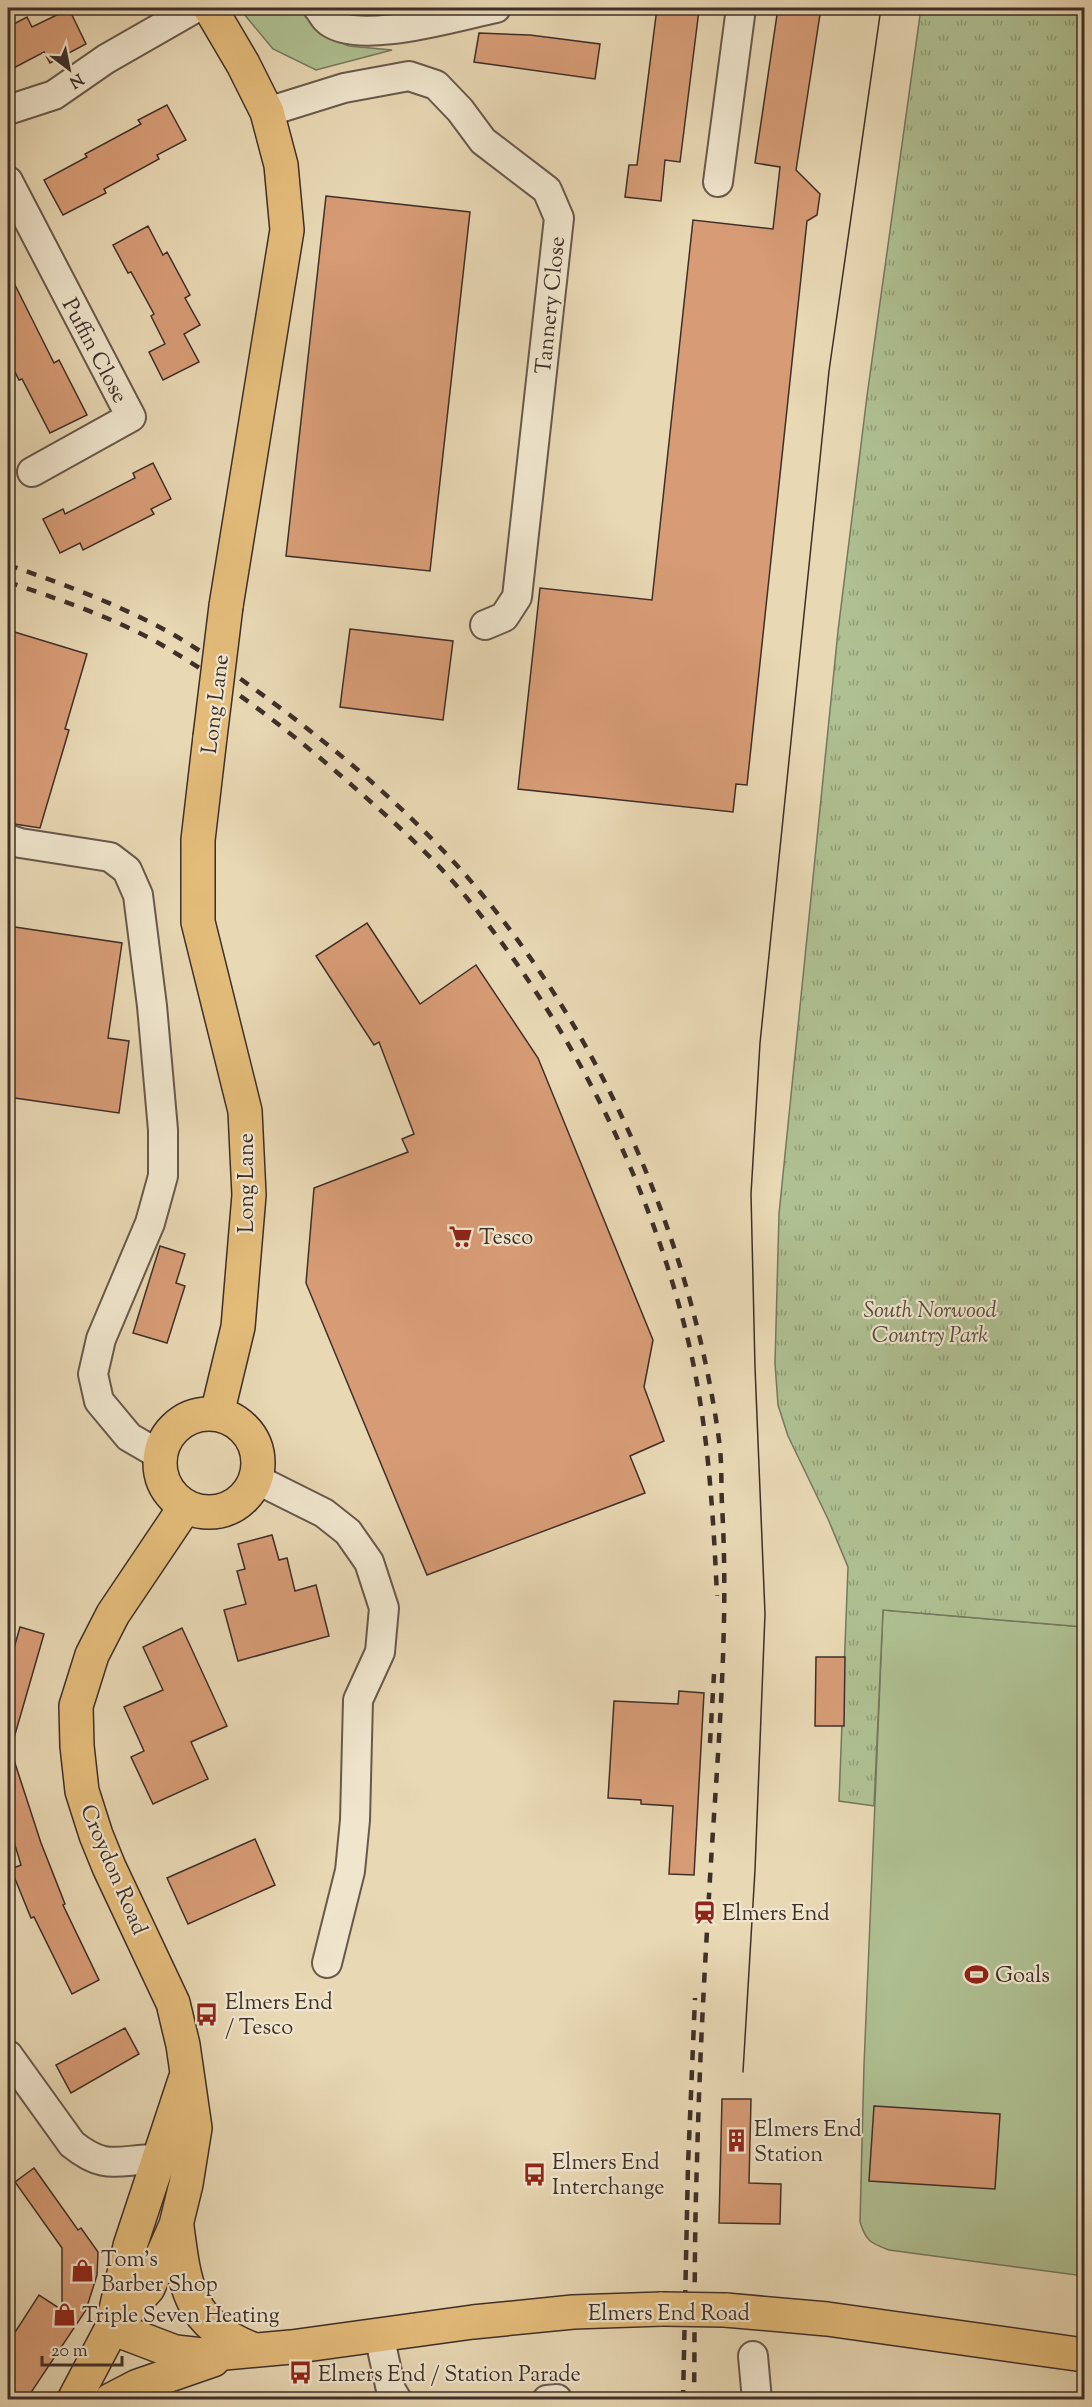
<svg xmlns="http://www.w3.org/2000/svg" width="1092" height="2407" font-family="'Sorts Mill Goudy',serif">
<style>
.grass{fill:#afc092;stroke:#76785e;stroke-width:1.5}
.park{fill:url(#park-tufts);stroke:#76785e;stroke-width:1.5}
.building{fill:#d79c76;stroke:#3e2f29;stroke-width:1.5}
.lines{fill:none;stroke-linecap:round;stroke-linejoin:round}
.minor-casing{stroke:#68594c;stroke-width:32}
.primary-casing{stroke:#3e2f29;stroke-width:36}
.minor{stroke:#f0e6ce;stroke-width:28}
.primary{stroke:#e4bc7a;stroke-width:33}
.tram{stroke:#3e2f29;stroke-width:1.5}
.rail{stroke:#3e2f29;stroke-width:4.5;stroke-dasharray:10 10;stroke-linecap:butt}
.primary-bridge-casing{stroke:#3e2f29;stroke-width:36;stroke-linecap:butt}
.primary-bridge{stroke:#e4bc7a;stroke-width:33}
.labels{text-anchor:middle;stroke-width:4.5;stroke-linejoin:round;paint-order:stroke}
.street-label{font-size:22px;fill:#3e2f29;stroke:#f0e6ce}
.poi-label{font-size:22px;fill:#3e2f29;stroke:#f0e6ce;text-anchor:start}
.park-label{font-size:22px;font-style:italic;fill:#554c3e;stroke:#f0e6ce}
</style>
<defs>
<pattern id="park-tufts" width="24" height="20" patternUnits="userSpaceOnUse" patternTransform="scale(1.5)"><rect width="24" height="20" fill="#afc092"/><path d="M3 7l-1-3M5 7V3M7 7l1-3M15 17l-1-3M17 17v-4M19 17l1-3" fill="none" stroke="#909c77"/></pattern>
</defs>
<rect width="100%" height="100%" fill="#e8d8b4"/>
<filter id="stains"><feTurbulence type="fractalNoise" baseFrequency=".00333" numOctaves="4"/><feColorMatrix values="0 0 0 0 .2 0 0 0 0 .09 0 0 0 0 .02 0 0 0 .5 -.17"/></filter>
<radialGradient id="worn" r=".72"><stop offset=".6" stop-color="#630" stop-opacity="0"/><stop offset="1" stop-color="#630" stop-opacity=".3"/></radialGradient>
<g class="grass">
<polygon points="239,8 301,8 320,34 349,46 392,50 316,70 273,49"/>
<path d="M 883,1610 L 1084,1627 L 1084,2276 L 889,2250 C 870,2243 866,2241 860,2222 L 864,2065 Z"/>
</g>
<polygon class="park" points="921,8 1084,8 1084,1627 883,1610 874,1806 839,1801 848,1567 828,1519 788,1436 778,1405 775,1363 779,1214 838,631 867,396"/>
<g class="building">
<polygon points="657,8 699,10 680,162 665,160 661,201 625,197 629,165 637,165"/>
<polygon points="778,8 821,8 796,170 820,194 817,215 807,221 747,785 736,784 733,812 518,789 540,588 652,600 693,220 773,229 780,167 755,163"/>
<polygon points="69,9 86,44 50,63 44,52 8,71 8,27 27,17 32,27"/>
<polygon points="479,33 530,35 600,44 595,79 474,62"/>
<polygon points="167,105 186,140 157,155 159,159 104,189 106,193 63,215 44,180 87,157 85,154 141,124 138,120"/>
<polygon points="326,196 470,212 430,571 286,556"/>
<polygon points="148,226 163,255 167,252 190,295 185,298 200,325 184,334 199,362 163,380 149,352 165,344 151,316 154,314 131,272 128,273 113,245"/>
<polygon points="8,271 54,363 59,360 87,415 50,433 22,379 19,380 8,358"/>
<polygon points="153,463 171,499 151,509 154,514 83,550 80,543 60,553 43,519 63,509 65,514 135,478 133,473"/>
<polygon points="350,629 453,641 443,720 340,707"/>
<polygon points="8,630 87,654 65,729 69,730 40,828 8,823"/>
<polygon points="367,923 420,1004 476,965 538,1058 653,1340 644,1387 664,1441 630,1456 645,1493 427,1575 306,1283 314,1188 408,1152 402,1139 414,1134 379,1042 374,1045 316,956"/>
<polygon points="8,926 122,943 108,1038 129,1041 119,1113 8,1097"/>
<polygon points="160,1246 185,1254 176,1283 185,1286 167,1343 133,1333"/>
<polygon points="272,1535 279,1560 287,1558 295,1591 316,1585 329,1636 238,1661 224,1610 246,1604 237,1571 245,1569 238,1544"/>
<polygon points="20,1627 44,1634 14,1738 8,1737 8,1669"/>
<polygon points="182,1628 227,1726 191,1742 208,1779 153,1804 131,1757 144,1751 124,1707 163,1690 143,1647"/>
<polygon points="816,1657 845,1657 844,1726 815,1726"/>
<polygon points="679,1691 704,1693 694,1875 669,1874 673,1806 641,1804 641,1800 608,1798 614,1701 678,1704"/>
<polygon points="12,1754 41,1843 65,1904 63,1905 99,1980 72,1994 34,1917 31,1918 11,1869 21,1865 8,1822 8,1755"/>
<polygon points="255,1839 275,1885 188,1924 167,1878"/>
<polygon points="125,2028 139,2054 71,2093 56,2065"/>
<polygon points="722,2099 751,2099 749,2183 781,2184 780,2224 719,2223"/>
<polygon points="874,2106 1000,2114 995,2189 869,2181"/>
<polygon points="34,2168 78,2230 81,2228 98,2252 97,2275 86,2310 26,2400 8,2400 8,2343 39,2295 62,2310 62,2248 15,2182"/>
</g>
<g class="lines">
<defs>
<g id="minor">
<path d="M 318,8 C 321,11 323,16 326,19 C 354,48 460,15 496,8"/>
<polyline points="8,110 54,95 106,59 195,8"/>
<polyline points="267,112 344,88 409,76 436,85 460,110 483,141 547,190 559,218 517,597 504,617 485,625"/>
<polyline points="8,181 131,417 32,472"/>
<polyline points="718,182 741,8"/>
<polyline points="8,839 20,843 110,857 127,870 138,895 152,1006 163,1130 163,1176 150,1223 101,1339 93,1374 99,1401 129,1437 160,1455"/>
<polyline points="256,1479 324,1513 348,1532 369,1562 384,1608 380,1652 358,1700 355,1820 350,1871 327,1963"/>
<path d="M 8,2055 L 72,2144 C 107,2172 118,2159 158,2159"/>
<polyline points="379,2335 391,2390 397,2400"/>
<polyline points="753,2356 757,2400"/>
<polyline points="547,2400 557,2399"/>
</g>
<g id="primary">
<polyline points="210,8 243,64 267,112 281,165 287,230 226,606"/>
<polyline points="210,737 198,840 198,922 245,1111 249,1195 238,1327 217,1414"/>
<circle cx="209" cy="1463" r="49"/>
<path d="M 177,2227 C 185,2288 189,2324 252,2349"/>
<polyline points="725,2310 827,2319 1084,2355"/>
<polyline points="112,2328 148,2288 176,2225 186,2184 195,2128 183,2045 173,2003 109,1867 96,1835 82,1791 77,1746 76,1706 92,1655 113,1614 185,1507"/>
<polyline points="112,2328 175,2352 203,2355 291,2347 473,2322 573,2312 662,2309"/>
<polyline points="74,2400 112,2328 130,2246 185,2080"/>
<polyline points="111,2400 138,2386 213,2360"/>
</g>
</defs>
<use href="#minor" class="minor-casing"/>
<use href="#primary" class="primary-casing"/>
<use href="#minor" class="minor"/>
<use href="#primary" class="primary"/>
<polyline class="tram" points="743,2072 755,1870 765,1614 755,1367 751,1194 760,1043 829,371 881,8"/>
<g class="rail">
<path d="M 8,565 C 61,583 117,604 167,631 C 208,654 245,682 283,710 C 343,755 401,805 452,860 C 594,1014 691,1234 719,1440 C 722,1461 721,1483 722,1505 C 730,1642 715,1777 708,1914 C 703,1997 699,2079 697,2162 C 694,2241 695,2320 694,2400"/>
<path d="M 8,582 C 61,600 118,619 167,648 C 237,689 302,741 363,795 C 401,828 439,863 471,903 C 573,1029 650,1182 688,1340 C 708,1424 713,1510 717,1596"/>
<polyline points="710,1743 714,1674"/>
<polyline points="683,2400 688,2165 695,1998"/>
</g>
<defs>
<g id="primary-bridge">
<polyline points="210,737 226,606"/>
<polyline points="662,2309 725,2310"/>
</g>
</defs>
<use href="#primary-bridge" class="primary-bridge-casing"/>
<use href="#primary-bridge" class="primary-bridge"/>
</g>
<defs>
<symbol id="supermarket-bare" viewBox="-9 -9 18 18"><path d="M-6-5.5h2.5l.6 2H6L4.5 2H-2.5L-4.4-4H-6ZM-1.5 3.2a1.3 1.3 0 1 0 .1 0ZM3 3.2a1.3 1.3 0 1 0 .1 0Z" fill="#8f2418" stroke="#f0e6ce" stroke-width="2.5" paint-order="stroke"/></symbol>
<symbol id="station-bare" viewBox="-9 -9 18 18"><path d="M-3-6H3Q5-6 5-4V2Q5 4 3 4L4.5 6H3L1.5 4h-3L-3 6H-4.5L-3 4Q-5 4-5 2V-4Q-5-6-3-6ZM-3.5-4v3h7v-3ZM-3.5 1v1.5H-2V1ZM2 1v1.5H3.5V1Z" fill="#8f2418" stroke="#f0e6ce" stroke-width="2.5" paint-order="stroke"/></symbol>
<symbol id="stadium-bare" viewBox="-9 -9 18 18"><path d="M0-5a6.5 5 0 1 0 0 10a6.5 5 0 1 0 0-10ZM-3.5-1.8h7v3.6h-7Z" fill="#8f2418" stroke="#f0e6ce" stroke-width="2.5" paint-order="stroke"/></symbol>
<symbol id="bus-bare" viewBox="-9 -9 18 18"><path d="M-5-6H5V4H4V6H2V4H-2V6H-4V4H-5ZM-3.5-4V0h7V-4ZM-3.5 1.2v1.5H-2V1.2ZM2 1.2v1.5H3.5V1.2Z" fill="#8f2418" stroke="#f0e6ce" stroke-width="2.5" paint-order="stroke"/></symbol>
<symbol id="building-bare" viewBox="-9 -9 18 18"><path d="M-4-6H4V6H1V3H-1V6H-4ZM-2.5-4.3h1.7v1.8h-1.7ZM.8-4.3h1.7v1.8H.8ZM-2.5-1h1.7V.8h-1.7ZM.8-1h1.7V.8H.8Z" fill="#8f2418" stroke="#f0e6ce" stroke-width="2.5" paint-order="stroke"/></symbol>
<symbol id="shop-bare" viewBox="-9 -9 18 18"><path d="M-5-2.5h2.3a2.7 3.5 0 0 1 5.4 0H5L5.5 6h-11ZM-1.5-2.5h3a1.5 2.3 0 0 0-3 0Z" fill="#8f2418" stroke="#f0e6ce" stroke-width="2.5" paint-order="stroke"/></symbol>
</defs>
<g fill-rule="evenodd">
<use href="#supermarket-bare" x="444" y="1220" width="33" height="33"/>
<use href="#station-bare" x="688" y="1896" width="33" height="33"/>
<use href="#stadium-bare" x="960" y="1958" width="33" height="33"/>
<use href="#bus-bare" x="190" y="1998" width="33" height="33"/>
<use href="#building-bare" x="720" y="2124" width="33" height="33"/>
<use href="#bus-bare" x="518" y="2158" width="33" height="33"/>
<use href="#shop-bare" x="66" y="2254" width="33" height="33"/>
<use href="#shop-bare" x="48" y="2298" width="33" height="33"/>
<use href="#bus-bare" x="284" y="2356" width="33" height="33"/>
</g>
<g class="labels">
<g class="street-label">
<text transform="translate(549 305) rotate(-84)" y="8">Tannery Close</text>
<text transform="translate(96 350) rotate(62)" y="8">Puffin Close</text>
<text transform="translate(214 704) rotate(-83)" y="8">Long Lane</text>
<text transform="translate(245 1183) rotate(-90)" y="8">Long Lane</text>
<text transform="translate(115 1869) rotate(67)" y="8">Croydon Road</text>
<text x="669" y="2320">Elmers End Road</text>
</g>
<g class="poi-label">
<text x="479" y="1244">Tesco</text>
<text x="722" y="1920">Elmers End</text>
<text x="995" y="1982">Goals</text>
<text x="225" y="2009">Elmers End<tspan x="225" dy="25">/ Tesco</tspan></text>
<text x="754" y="2136">Elmers End<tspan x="754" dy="25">Station</tspan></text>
<text x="552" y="2169">Elmers End<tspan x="552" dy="25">Interchange</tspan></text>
<text x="101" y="2266">Tom's<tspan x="101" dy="25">Barber Shop</tspan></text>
<text x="82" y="2322">Triple Seven Heating</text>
<text x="318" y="2381">Elmers End / Station Parade</text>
</g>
<g class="park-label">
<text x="930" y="1317">South Norwood<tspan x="930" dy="25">Country Park</tspan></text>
</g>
</g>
<rect width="1092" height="2407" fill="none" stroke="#e8d8b4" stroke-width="30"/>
<rect x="9" y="9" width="1074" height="2389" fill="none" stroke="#3e2f29" stroke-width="3"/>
<rect x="15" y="15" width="1062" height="2377" fill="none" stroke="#3e2f29" stroke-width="1.5"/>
<g transform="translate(69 69) rotate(148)" stroke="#f0e6ce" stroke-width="4.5" paint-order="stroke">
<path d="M0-4.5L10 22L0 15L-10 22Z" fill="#3e2f29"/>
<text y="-9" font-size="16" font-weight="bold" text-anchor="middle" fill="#3e2f29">N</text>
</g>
<path d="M42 2356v9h80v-9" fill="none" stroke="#3e2f29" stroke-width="3"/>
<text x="51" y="2356" font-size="18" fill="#3e2f29" stroke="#f0e6ce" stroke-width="4.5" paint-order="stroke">20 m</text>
<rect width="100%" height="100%" filter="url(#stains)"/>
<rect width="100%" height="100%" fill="url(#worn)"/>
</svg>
